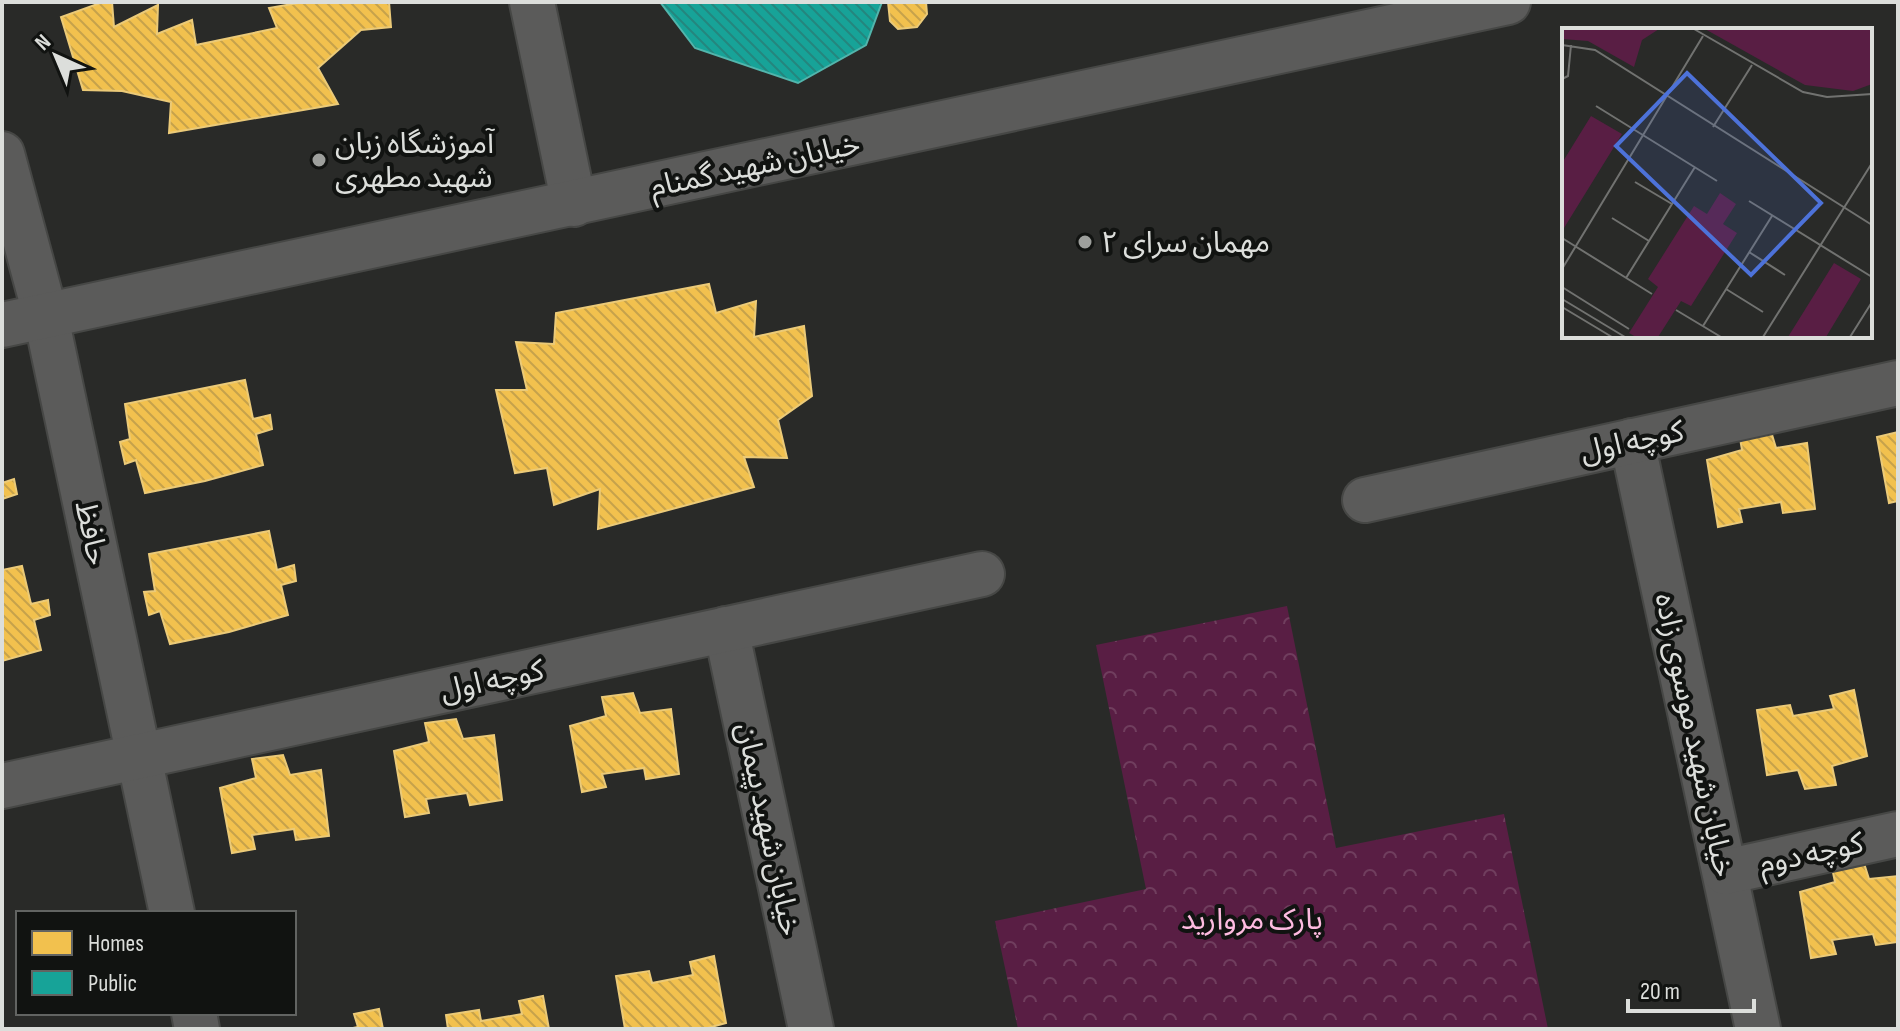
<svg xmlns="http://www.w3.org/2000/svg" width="1900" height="1031" font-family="'Sofia Sans Condensed','Noto Sans Arabic',sans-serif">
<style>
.park{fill:url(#park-crowns)}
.homes{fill:url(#homes-back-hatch);stroke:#ebca78;stroke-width:2}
.public{fill:url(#public-back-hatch);stroke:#52b5ac;stroke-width:2}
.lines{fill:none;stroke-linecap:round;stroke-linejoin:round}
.minor-casing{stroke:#464745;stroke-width:48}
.minor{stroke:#5b5b5a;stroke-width:44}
.poi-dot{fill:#9d9f9c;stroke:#111311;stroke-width:3}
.labels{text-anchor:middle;stroke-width:8;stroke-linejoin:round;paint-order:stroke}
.poi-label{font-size:30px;fill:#dcdedb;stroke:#111311;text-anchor:start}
.street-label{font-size:30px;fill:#dcdedb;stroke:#111311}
.park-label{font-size:30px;fill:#febbe0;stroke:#111311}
.inset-road{fill:none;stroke:#717270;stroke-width:2}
.view{fill:#4d72d9;fill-opacity:0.15;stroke:#4d72d9;stroke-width:4}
.inset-edge{fill:none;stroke:#dcdedb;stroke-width:4}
</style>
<defs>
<pattern id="park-crowns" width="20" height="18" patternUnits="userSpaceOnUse" patternTransform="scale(2)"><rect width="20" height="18" fill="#591e44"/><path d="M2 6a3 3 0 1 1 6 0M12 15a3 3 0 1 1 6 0" fill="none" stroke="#703e5e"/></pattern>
<pattern id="homes-back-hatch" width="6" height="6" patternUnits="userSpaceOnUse" patternTransform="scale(2)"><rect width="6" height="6" fill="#f2c14e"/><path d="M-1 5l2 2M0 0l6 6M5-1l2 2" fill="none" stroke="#c6a24b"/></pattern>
<pattern id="public-back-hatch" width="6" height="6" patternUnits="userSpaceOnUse" patternTransform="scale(2)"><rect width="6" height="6" fill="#17a398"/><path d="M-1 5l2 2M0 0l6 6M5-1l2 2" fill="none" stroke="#24867e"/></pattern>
</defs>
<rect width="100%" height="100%" fill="#292a28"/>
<polygon class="park" points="1287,606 1336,848 1504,814 1548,1029 1018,1029 995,921 1146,889 1096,645"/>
<g class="homes">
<polygon points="103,2 112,2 114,27 158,5 157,34 192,20 196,45 277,28 269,8 304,2 389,2 391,27 361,30 318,68 338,104 169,133 171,102 122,91 83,90 61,17"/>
<polygon points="888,2 926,2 927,14 917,27 898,29 890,21"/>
<polygon points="709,284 716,313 756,301 754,337 804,326 812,396 778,420 787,458 744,457 754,487 598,529 600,489 554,505 547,468 515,473 496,390 527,390 516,342 554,344 556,313"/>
<polygon points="245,380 253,419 270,415 272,429 256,434 263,465 205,481 145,493 136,460 125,464 120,442 130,439 125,404"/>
<polygon points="1770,428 1776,448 1807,443 1815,509 1783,513 1781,502 1739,509 1742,522 1718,527 1707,460 1742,450 1739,432"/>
<polygon points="1898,432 1898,501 1889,503 1877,437"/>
<polygon points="14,479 17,494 2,499 2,483"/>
<polygon points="269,531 277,570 294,565 296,581 281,585 288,615 229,632 170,644 160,611 149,615 144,592 155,591 149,554"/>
<polygon points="22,566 31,604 48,600 50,615 34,620 41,650 2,661 2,570"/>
<polygon points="1854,690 1867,756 1832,766 1836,785 1805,789 1798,770 1767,775 1757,710 1790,705 1793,716 1834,709 1830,696"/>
<polygon points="633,693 640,713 671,709 679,774 646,779 644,768 602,774 606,787 582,792 570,726 606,716 602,697"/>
<polygon points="456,719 463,739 494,735 502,800 470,805 467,793 426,799 429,813 405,817 394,751 429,742 425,723"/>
<polygon points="283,755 290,775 321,770 329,836 296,840 294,829 252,835 255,849 232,853 220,788 256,778 252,759"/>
<polygon points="1863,860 1869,879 1898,876 1898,942 1876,945 1873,934 1832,940 1836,954 1811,958 1800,892 1835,882 1831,863"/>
<polygon points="714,956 726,1023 704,1029 625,1029 616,976 649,971 652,983 693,975 690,962"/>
<polygon points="543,996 549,1029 448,1029 446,1015 479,1010 481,1021 522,1014 519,1001"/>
<polygon points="379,1009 383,1029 348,1029 358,1027 354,1014"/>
</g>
<polygon class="public" points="660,2 882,2 866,45 798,83 695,48"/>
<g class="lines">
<defs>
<g id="minor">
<polyline points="532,2 574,204"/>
<polyline points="2,154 46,317 172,913"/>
<polyline points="2,325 1508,2"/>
<polyline points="1632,441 1758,1029"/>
<polyline points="1365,500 1898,383"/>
<polyline points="726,629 811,1029"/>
<polyline points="2,786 982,574"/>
<polyline points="1725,872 1898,834"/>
<polyline points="194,1013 197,1029"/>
</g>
</defs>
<use href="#minor" class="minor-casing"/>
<use href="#minor" class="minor"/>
</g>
<g class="poi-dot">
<circle cx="319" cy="160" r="8"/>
<circle cx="1085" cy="242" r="8"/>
</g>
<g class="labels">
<g class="poi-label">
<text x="335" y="153">آموزشگاه زبان<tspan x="335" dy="34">شهید مطهری</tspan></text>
<text x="1101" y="252">مهمان سرای ۲</text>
</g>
<g class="street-label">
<text transform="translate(755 165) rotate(-12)" y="10">خیابان شهید گمنام</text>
<text transform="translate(1632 441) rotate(-12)" y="10">کوچه اول</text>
<text transform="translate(92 533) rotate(78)" y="10">حافظ</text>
<text transform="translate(492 680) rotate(-12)" y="10">کوچه اول</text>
<text transform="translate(1695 735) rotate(78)" y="10">خیابان شهید موسوی زاده</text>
<text transform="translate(769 829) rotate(78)" y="10">خیابان شهید پیمان</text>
<text transform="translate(1811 853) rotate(-12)" y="10">کوچه دوم</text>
</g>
<g class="park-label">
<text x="1252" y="929">پارک مروارید</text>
</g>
</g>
<g transform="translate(1562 28)">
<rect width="310" height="310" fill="#292a28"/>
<path d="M 0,1 L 97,1 L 80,12 L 72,39 L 26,13 L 0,11 ZM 29,88 L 60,106 L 2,200 L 0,135 ZM 158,165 L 174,176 L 161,196 L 175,205 L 129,278 L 119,273 L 96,309 L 74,309 L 67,305 L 96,259 L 86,251 L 132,178 L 145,186 ZM 272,235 L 299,251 L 264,309 L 226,309 Z" fill="#591e44"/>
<path d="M 143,1 L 310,1 L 310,56 L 291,63 L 243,57 Z" fill="#591e44"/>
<path class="inset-road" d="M 132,1 L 241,64 L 265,69 L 310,66M 0,17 L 33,22 L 310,197M 0,51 L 6,48 L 9,17M 34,78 L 155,153M 151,99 L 190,37M 73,154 L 110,176M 187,173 L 310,249M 50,190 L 87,213M 0,210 L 90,266M 187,224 L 223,247M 0,241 L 141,8M 64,250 L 133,139M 0,259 L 67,301M 164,261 L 201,284M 0,271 L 63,309M 0,279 L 50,309M 114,282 L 159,309M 141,298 L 210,188M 201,309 L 310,135M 288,309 L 310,274"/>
<path class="view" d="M 125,45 L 259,175 L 189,247 L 54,118 Z"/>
<rect width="310" height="310" class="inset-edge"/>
</g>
<rect width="1900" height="1031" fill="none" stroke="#dcdedb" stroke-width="8"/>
<rect x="16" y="911" width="280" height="104" fill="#111311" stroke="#626462" stroke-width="2"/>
<rect x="32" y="931" width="40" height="24" fill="#f2c14e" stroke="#626462" stroke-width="2"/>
<text x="88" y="951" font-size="24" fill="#dcdedb">Homes</text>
<rect x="32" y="971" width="40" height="24" fill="#17a398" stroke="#626462" stroke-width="2"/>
<text x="88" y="991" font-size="24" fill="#dcdedb">Public</text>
<g transform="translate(56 56) rotate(316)" stroke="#111311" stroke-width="6" paint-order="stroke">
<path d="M0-6L14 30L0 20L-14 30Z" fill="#dcdedb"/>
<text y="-12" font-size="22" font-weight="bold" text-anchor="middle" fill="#dcdedb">N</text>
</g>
<path d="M1628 999v12h126v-12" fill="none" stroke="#dcdedb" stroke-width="4"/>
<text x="1640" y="999" font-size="24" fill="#dcdedb" stroke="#111311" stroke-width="6" paint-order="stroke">20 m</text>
</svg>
